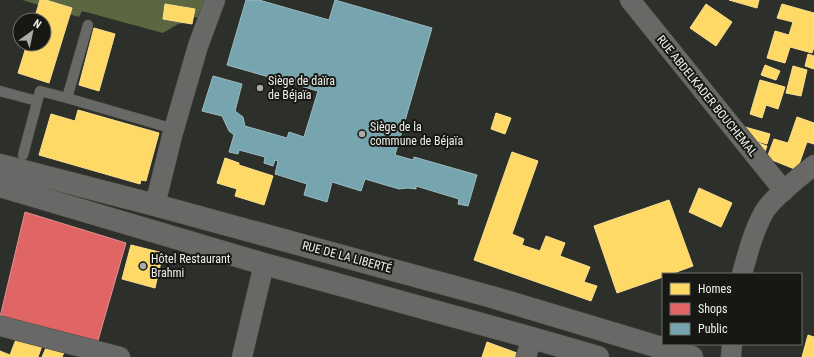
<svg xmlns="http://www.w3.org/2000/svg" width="814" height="357" font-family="'Roboto Condensed',sans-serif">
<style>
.forest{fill:#5c6640}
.homes{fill:#ffd966;stroke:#fae08e}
.shops{fill:#e06666;stroke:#e48f8e}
.public{fill:#76a5af;stroke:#9abcc1}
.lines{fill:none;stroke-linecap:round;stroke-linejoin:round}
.lane-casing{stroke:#494a46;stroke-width:11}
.street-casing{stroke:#494a46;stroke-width:21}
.secondary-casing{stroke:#494a46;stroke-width:23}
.lane{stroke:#686966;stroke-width:10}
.street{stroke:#686966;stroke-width:20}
.secondary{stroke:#686966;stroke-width:22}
.poi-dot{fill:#aaaca7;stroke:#171814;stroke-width:1.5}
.labels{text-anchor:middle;stroke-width:4;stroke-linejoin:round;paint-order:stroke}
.poi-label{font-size:12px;fill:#eef0eb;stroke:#171814;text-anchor:start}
.street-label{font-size:12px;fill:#eef0eb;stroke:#171814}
</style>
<rect width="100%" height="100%" fill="#2d2f2a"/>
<polygon class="forest" points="22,0 209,0 203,19 190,16 187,23 178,24 163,33 82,11 79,17"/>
<g class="homes">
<polygon points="40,0 46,0 72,8 49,83 18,73 27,44 44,44 44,20 34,20"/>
<polygon points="729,0 759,0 757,8"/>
<polygon points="165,4 195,9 192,24 163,19"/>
<polygon points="706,4 732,22 716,46 690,28"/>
<polygon points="782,4 814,13 814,47 812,53 790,47 785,63 767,58 775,31 789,35 793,22 777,18"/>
<polygon points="94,28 115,34 99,91 79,85"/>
<polygon points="808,54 814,56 814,69 805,66"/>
<polygon points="765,65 780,71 776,80 761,75"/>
<polygon points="793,66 807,70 801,96 786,93"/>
<polygon points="760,80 785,87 778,109 766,105 762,118 750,114"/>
<polygon points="78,110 159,133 146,181 141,180 140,184 39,155 51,114 75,121"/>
<polygon points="496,113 511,118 505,134 491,129"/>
<polygon points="797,117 814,123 814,144 807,142 797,170 767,158 774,139 788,143"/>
<polygon points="745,127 770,134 767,144 742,137"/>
<polygon points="756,142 767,146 764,154"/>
<polygon points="512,152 538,161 512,234 524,239 522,245 540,251 546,236 565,243 560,256 590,267 584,282 597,286 591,301 474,260"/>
<polygon points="225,158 239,163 239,165 273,176 264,205 235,196 237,189 217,183"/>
<polygon points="699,188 732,203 721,227 689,212"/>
<polygon points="669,200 693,266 671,274 663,274 663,277 617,293 594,226"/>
<polygon points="131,245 163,253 155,288 122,279"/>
<polygon points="18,334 43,343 38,357 0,357 0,351 10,355"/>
<polygon points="808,335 814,337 814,357 802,357"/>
<polygon points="487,342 517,353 516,357 482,357"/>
<polygon points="48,343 65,350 62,357 42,357"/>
</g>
<polygon class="shops" points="25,212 126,243 97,344 0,317"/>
<polygon class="public" points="246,0 259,0 329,20 335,0 432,28 395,155 413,160 414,157 477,175 468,206 458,204 459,199 416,186 416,189 408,188 399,189 365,179 361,191 332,182 327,202 304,195 307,184 275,174 278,161 275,160 273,166 264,163 265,157 239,150 238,154 229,152 234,135 229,131 222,116 202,111 213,76 242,84 235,111 243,117 245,126 287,138 289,132 304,137 318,91 227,65"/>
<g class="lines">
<defs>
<g id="lane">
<polyline points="88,25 67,98 174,129"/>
<polyline points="0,91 37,101"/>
<polyline points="23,155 40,91 67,98"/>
</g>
<g id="street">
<polyline points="630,0 784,191"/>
<polyline points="155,205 172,136 198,46 215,0"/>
<path d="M 742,274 C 748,253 753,232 764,212 C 773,197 800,177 814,165"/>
<polyline points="0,326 120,357"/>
<polyline points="242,357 264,264"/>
<polyline points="526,357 532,338"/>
<polyline points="731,357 732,344"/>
</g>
<g id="secondary">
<polyline points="0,165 155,205 492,297 692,357"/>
<polyline points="0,186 264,264 532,338 598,357"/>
</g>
</defs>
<use href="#lane" class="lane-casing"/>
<use href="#street" class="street-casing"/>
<use href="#secondary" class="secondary-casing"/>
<use href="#lane" class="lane"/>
<use href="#street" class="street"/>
<use href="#secondary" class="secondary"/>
</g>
<g class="poi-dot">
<circle cx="260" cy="88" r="4"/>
<circle cx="362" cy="134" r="4"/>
<circle cx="143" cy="266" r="4"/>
</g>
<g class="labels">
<g class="poi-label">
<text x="268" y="85">Siège de daïra<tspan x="268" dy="14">de Béjaïa</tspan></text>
<text x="370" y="131">Siège de la<tspan x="370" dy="14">commune de Béjaïa</tspan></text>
<text x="151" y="263">Hôtel Restaurant<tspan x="151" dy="14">Brahmi</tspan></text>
</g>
<g class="street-label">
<text transform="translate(707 96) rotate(51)" y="4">RUE ABDELKADER BOUCHEMAL</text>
<text transform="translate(347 257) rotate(15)" y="4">RUE DE LA LIBERTÉ</text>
</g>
</g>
<rect x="662" y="273" width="140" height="72" fill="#171814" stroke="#6d6e6a"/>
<rect x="670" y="283" width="20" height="12" fill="#ffd966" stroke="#6d6e6a"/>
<text x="698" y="293" font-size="12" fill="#eef0eb">Homes</text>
<rect x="670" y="303" width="20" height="12" fill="#e06666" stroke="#6d6e6a"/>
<text x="698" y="313" font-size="12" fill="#eef0eb">Shops</text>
<rect x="670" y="323" width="20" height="12" fill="#76a5af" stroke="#6d6e6a"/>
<text x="698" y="333" font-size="12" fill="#eef0eb">Public</text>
<g transform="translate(32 32) rotate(33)"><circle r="19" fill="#171814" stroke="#6d6e6a"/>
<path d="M0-3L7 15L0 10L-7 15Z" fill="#aaaca7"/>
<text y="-6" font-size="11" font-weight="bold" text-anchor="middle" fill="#eef0eb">N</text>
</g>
</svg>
